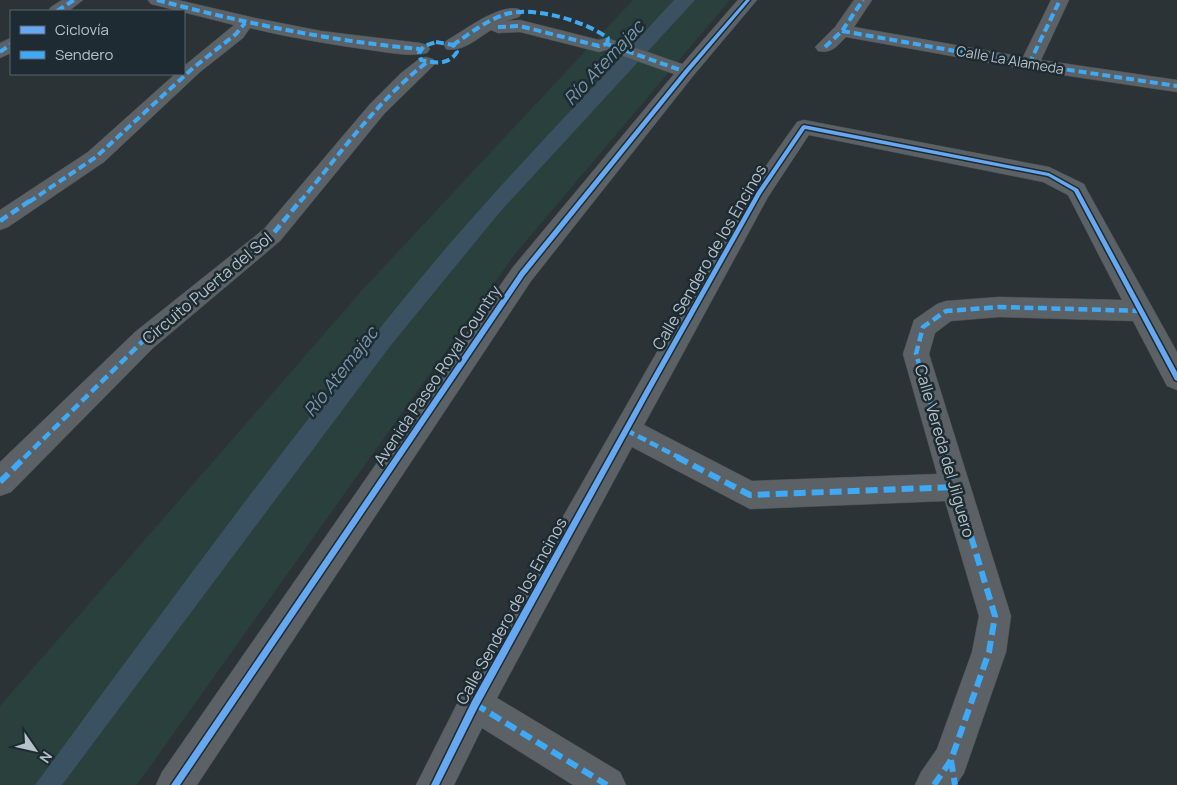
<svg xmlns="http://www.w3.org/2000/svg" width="1177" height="785" font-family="Manrope,sans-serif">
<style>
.green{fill:#2a403c}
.water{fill:#395160}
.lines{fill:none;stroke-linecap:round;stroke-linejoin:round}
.minor-casing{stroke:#484f52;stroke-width:1}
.minor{fill:#5b6165;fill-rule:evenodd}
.quiet-far2{stroke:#3fa9f5;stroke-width:4;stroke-dasharray:8 4;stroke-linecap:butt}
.quiet-far1{stroke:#3fa9f5;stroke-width:4.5;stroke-dasharray:9 4.5;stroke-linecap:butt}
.quiet{stroke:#3fa9f5;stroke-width:6;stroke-dasharray:12 6;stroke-linecap:butt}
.cycleway-casing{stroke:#1e2b32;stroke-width:3}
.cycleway{fill:#66a8f1;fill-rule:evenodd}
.labels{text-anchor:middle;stroke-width:5;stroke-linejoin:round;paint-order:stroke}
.far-street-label{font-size:14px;fill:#b5c1c8;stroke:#1e2b32}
.street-label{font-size:16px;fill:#b5c1c8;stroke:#1e2b32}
.water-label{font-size:18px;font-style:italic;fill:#7798aa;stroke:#1e2b32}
</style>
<rect width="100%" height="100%" fill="#2b3337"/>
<polygon class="green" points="633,0 730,0 515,254 137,785 0,785 0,706 365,287"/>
<path class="water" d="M 674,0 L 695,0 L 499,213 L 391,345 L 62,785 L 35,785 C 167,606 297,426 440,255 C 515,167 596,85 674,0 Z"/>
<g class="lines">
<defs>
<g id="minor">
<polygon points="62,0 83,0 69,11 48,11 51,7"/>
<path d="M 148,0 L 178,0 L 255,18 L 321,31 L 420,43 L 427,45 L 430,49 L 427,53 C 411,57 392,53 377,51 C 334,45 292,38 250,28 L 243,38 L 200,72 L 104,162 L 8,227 L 0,230 L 0,210 L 88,152 L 175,74 L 184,74 L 184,66 L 234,25 L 151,4 Z"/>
<path d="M 738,0 L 757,0 L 693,76 L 531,281 L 197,785 L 156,785 L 162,772 L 513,267 L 674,74 L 606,50 L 599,52 L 520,32 L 498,33 L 491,30 C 478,38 462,53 446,49 L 444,45 L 446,41 C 465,30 498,4 519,9 L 522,13 L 519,17 L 506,21 L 520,20 L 599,40 L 607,38 L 682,64 Z"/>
<path d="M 854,0 L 872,0 L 854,27 L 1023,57 L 1051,0 L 1069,0 L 1041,60 L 1177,80 L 1177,92 L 1029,70 L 846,37 C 837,46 832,54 818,51 L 815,47 L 835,27 Z"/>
<polygon points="11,38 11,53 0,58 0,43"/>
<polygon points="426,57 433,59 436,63 384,114 280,241 153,348 11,492 0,496 0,462 135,332 264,229 370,104 401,73 419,59"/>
<path d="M 804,120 L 1049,167 L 1084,184 L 1087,190 L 1177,352 L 1177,390 L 1167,386 L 1133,321 L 999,317 L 951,321 L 935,333 L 929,354 L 1011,616 L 1006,652 L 964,773 L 956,785 L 915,785 L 921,772 L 937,749 L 972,652 L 979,616 L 945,501 L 750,509 L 632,447 L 497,698 L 620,772 L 626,785 L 573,785 L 482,728 L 454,785 L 416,785 L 463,692 L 751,187 L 797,122 ZM 809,135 L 1043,182 L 1068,195 L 1122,300 L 999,297 L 946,301 L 937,304 L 914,320 L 903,354 L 937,474 L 752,481 L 644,425 L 768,197 Z"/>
</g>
</defs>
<use href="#minor" class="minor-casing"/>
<use href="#minor" class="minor"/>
<g class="quiet-far2">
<path d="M 157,0 C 244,23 330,41 420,49"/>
<polyline points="57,11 74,0"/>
<polyline points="498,27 520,26 599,46 607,44 686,72"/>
<polyline points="842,31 1029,64 1177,86"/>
<path d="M 436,42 L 453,45 L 457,52 C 448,66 435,63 421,60 L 419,53 L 424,46 Z"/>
<path d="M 453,45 C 469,34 487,20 506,14 C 534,6 585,21 608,38 L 607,44"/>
<polyline points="825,47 842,31 863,0"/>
<polyline points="0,52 11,44"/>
<polyline points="1029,64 1060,0"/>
<polyline points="29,202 96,157 193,68 236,34 245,23"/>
<path d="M 300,202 C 340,154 377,101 426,63"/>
</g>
<g class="quiet-far1">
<polyline points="0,221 31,200"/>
<polyline points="626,430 680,458"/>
<polyline points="24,458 144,340 272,235 301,200"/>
<polyline points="947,458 916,354 923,327 946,311 999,307 1142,311"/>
</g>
<g class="quiet">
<polyline points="677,457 750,495 955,487"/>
<polyline points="0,482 25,457"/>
<polyline points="475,704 607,785"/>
<polyline points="951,760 955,785"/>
<polyline points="934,785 951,760 989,652 995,616 947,457"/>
</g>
<defs>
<g id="cycleway">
<polygon points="746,0 750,0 688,73 524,276 180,785 171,785 520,272 684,71"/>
<polygon points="804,125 1049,173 1078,189 1177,372 1177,381 1175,380 1074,191 1048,176 805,129 761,194 649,394 478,707 439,785 431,785 472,701 645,390 757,192 802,126"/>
</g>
</defs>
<use href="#cycleway" class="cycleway-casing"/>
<use href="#cycleway" class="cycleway"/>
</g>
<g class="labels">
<g class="far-street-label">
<text transform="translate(1010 60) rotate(10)" y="5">Calle La Alameda</text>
</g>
<g class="street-label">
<text transform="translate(709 257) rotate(-60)" y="6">Calle Sendero de los Encinos</text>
<text transform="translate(207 288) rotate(-40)" y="6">Circuito Puerta del Sol</text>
<text transform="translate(437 375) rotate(-56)" y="6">Avenida Paseo Royal Country</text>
<text transform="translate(945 451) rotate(74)" y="6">Calle Vereda del Jilguero</text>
<text transform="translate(511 611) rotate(-61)" y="6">Calle Sendero de los Encinos</text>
</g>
<g class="water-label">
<text transform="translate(604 63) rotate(-47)" y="6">Río Atemajac</text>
<text transform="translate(341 372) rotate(-52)" y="6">Río Atemajac</text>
</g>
</g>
<rect x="10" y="10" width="175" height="65" fill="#1e2b32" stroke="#5a676e"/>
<rect x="20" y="26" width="25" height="8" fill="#66a8f1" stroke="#5a676e"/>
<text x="55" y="35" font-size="15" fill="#b5c1c8">Ciclovía</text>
<rect x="20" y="51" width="25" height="8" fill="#3fa9f5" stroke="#5a676e"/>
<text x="55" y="60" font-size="15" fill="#b5c1c8">Sendero</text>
<g transform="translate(35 750) rotate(124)" stroke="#1e2b32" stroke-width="4" paint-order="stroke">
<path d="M0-4L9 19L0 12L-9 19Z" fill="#b5c1c8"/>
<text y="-8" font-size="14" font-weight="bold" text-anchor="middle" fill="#b5c1c8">N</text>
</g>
</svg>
